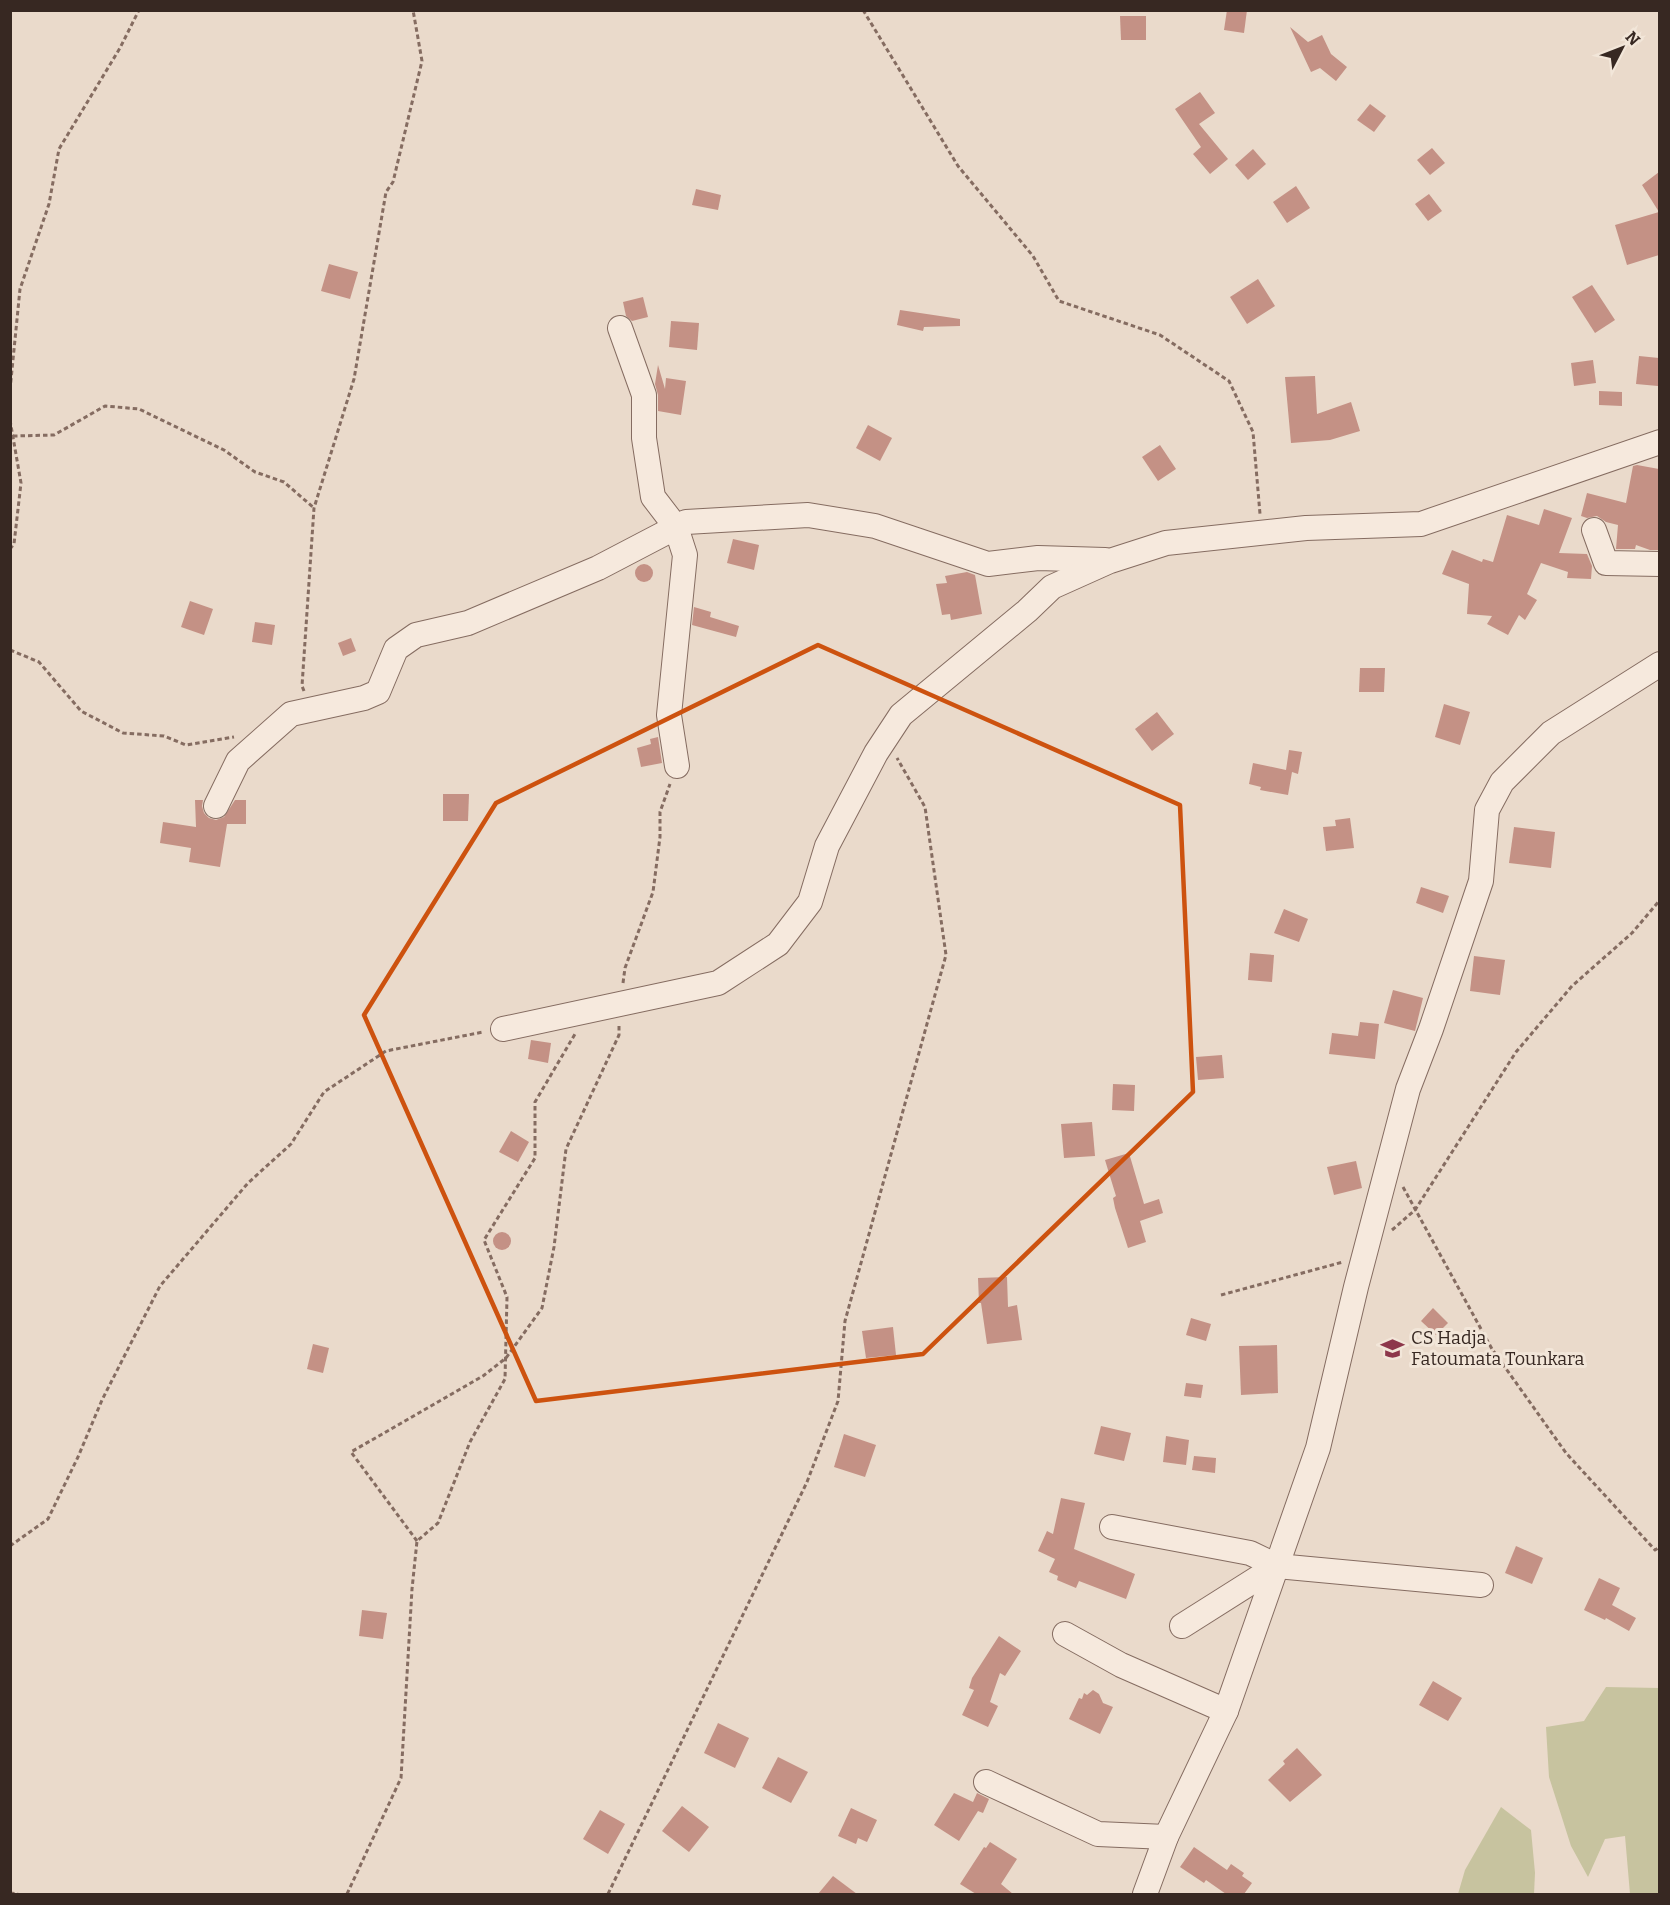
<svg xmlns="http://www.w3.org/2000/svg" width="1670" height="1905" font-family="Bitter,serif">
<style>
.green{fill:#c7c39f}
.building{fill:#c49185}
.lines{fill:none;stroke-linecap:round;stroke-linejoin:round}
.minor-casing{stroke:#856c61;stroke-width:26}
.path{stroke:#856c61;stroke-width:3;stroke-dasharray:4.5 3;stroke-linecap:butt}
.minor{stroke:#f6e9dd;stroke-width:24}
.marked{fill:none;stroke:#cd520f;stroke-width:4.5;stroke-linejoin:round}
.labels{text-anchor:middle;stroke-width:6;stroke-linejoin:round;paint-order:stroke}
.poi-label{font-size:18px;fill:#372822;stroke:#f2e6d9;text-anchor:start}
</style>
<rect width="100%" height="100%" fill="#eadacb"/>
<g class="green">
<polygon points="1606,1687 1659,1688 1659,1894 1630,1894 1625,1836 1605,1839 1588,1877 1571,1846 1549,1777 1546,1727 1584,1721"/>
<polygon points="1501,1807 1531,1830 1535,1873 1534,1894 1458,1894 1465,1870"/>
</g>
<g class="building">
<polygon points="1227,10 1247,10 1244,33 1224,30"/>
<polygon points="1120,16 1146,16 1146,40 1121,40"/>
<polygon points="1290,27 1308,42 1322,35 1331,54 1347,67 1336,81 1320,68 1311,72"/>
<polygon points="1200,92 1215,113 1199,124 1228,159 1210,174 1193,154 1201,147 1175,109"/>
<polygon points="1370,104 1386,116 1374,132 1357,120"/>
<polygon points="1432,148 1445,163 1430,175 1417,160"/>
<polygon points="1253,149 1266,164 1248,180 1235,165"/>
<polygon points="1659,172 1659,255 1627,265 1615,225 1659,212 1642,185"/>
<polygon points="1296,186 1310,208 1287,223 1273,202"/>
<polygon points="696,189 721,195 718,210 692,205"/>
<polygon points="1429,194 1442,211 1428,221 1415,204"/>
<polygon points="329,264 358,272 350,299 321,291"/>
<polygon points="1258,279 1275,306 1247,324 1230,297"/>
<polygon points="1592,285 1615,320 1595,333 1572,297"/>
<polygon points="643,297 648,317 632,321 626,316 623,302"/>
<polygon points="900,310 960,319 960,326 924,327 923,331 897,325"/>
<polygon points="671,321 699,323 697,350 669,347"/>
<polygon points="1639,356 1659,358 1658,386 1636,384"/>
<polygon points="1593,360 1596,383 1574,386 1571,363"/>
<polygon points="658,365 665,389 666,378 686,381 681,415 658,411 658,395 655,384"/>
<polygon points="1315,376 1317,414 1351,402 1360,431 1330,440 1291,443 1285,377"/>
<polygon points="1599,391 1622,392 1622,406 1599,405"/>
<polygon points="868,425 892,438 880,461 856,448"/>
<polygon points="1160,445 1176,469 1158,481 1142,457"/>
<polygon points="1637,465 1659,469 1659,550 1650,550 1636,545 1635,549 1616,549 1618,525 1606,522 1597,516 1587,518 1581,516 1587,493 1626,503 1633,466"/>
<polygon points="1544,509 1572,518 1559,553 1587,554 1592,566 1591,579 1567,578 1568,572 1541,563 1527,594 1537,600 1525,620 1519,615 1508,635 1487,624 1492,616 1467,614 1469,584 1442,574 1452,550 1482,562 1483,559 1493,562 1507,515 1539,525"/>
<polygon points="733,539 759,545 754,570 727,563"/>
<circle cx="644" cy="573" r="9"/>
<polygon points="967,572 975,575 982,614 951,620 950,614 942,615 936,584 947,583 945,576"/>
<polygon points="190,601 213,609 204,635 181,627"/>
<polygon points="694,607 711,612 710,617 739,626 736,637 692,625"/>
<polygon points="255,622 275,625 272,645 252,642"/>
<polygon points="351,638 356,651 343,656 338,643"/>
<polygon points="1360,668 1385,668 1384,692 1359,692"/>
<polygon points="1444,704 1470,712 1460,745 1435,737"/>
<polygon points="1157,712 1174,734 1152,751 1135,729"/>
<polygon points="658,737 662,763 641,767 637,748 651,744 650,739"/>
<polygon points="1289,750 1302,752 1298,774 1292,772 1288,795 1260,790 1261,787 1249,784 1253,763 1286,770"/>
<polygon points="443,794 469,794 468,821 443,821"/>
<polygon points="195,800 203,800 202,806 204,813 209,818 216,820 224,817 235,800 246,800 246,824 227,824 220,867 189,862 191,848 160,843 163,822 196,827"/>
<polygon points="1350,818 1354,848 1326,851 1323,827 1336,826 1335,820"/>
<polygon points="1514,827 1555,832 1551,868 1509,863"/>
<polygon points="1421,887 1449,896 1443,913 1416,903"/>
<polygon points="1284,909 1308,919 1299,942 1274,933"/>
<polygon points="1250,953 1274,955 1272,982 1248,980"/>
<polygon points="1474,956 1505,960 1500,995 1470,991"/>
<polygon points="1393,990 1423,998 1415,1031 1384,1023"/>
<polygon points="1360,1022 1379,1024 1375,1059 1329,1054 1332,1033 1358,1036"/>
<polygon points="531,1040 551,1043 548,1063 528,1059"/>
<polygon points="1222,1055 1224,1078 1198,1080 1196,1057"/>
<polygon points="1113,1084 1135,1085 1134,1111 1112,1110"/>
<polygon points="1092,1122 1095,1156 1064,1158 1061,1124"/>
<polygon points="511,1131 529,1142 518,1162 499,1152"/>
<polygon points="1129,1153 1144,1204 1159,1199 1163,1213 1140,1221 1146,1242 1128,1248 1115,1208 1113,1198 1116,1196 1105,1160"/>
<polygon points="1356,1161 1362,1188 1334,1195 1327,1167"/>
<circle cx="502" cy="1241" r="9"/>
<polygon points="1007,1277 1008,1307 1017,1305 1022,1340 987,1344 981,1303 979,1303 978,1278"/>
<polygon points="1433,1308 1448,1323 1436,1335 1421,1321"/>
<polygon points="1191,1318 1211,1324 1206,1341 1186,1335"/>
<polygon points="893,1327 896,1355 866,1358 862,1331"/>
<polygon points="313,1344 329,1348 323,1373 307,1369"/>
<polygon points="1277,1345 1278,1393 1241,1395 1239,1346"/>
<polygon points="1186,1383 1203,1385 1201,1398 1184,1396"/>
<polygon points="1101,1426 1131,1433 1124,1461 1094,1454"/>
<polygon points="844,1434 876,1445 865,1477 834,1467"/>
<polygon points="1166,1436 1189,1440 1186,1465 1163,1462"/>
<polygon points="1194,1456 1216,1458 1215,1473 1192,1470"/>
<polygon points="1061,1498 1085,1503 1074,1549 1135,1574 1126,1599 1079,1581 1076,1588 1057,1580 1058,1576 1049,1572 1055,1559 1038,1551 1047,1531 1053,1534"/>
<polygon points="1516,1546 1543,1558 1532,1584 1505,1573"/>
<polygon points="1599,1578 1620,1588 1612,1605 1636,1618 1629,1631 1606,1618 1605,1620 1584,1610"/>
<polygon points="362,1610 387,1613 383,1639 359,1636"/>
<polygon points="999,1636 1021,1651 1005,1676 1000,1673 990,1702 998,1706 988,1727 962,1715 974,1690 969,1688 972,1678"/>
<polygon points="1433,1681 1462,1698 1448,1721 1419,1705"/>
<polygon points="1093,1690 1099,1694 1103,1703 1113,1707 1100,1734 1069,1719 1079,1698 1082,1699 1084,1693 1087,1695"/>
<polygon points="718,1723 749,1738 735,1768 704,1753"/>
<polygon points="1297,1748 1322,1775 1290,1802 1268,1780 1285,1764 1283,1761"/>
<polygon points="778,1757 808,1772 791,1803 762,1788"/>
<polygon points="954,1793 973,1802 977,1793 989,1799 983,1813 978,1811 959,1841 934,1825"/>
<polygon points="682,1806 709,1827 689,1852 662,1831"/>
<polygon points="851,1808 877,1820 867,1842 858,1838 856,1844 838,1836"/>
<polygon points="600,1810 625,1824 608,1854 583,1839"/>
<polygon points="990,1842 1017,1859 1001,1884 1013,1894 976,1894 960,1884 984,1847 986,1848"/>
<polygon points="1194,1847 1227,1870 1231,1864 1244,1873 1242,1876 1252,1883 1244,1894 1226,1894 1206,1880 1204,1883 1180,1867"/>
<polygon points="833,1876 857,1894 818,1894"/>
</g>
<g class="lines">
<defs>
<g id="minor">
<polyline points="620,328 644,395 644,438 653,497 676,527 685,555 669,715 677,766"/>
<polyline points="1594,530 1606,563 1660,564"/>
<polyline points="216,806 238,761 291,714 364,698 378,692 396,649 416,635 468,623 598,568 686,522 808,515 875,526 988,564 1038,558 1105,560"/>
<polyline points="503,1029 718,983 778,944 810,902 827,846 876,753 901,715 1027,611 1052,587 1110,561 1166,543 1306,528 1421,524 1660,442"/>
<polyline points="1112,1527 1250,1553 1277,1566 1481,1585"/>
<polyline points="1182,1626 1277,1566"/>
<polyline points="1065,1634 1121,1665 1226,1711"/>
<polyline points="986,1782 1098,1834 1166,1837"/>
<polyline points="1145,1894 1166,1837 1226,1711 1318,1448 1356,1287 1408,1089 1431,1029 1481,881 1487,810 1502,782 1551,733 1660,664"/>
</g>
</defs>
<use href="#minor" class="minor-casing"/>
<g class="path">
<polyline points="863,10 958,166 1033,256 1059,301 1160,335 1229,381 1253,432 1260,514"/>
<polyline points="10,390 20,289 49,204 59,149 120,48 139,10"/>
<polyline points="10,420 21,483 14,544 10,549"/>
<polyline points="13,436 54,435 105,406 139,409 224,450 255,472 284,482 314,508"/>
<polyline points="10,650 39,662 81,711 123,733 164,736 186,745 234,737"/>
<polyline points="304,691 302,686 314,508 354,379 386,192 393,182 422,61 413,10"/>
<polyline points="623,983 625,968 653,892 660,837 660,812 670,784"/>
<polyline points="1403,1187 1492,1349 1566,1453 1655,1550 1660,1547"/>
<polyline points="1392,1230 1415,1210 1516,1052 1572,986 1632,933 1660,900"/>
<polyline points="1221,1295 1343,1262"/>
<polyline points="417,1541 351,1452 483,1376 506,1358 542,1308 554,1247 566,1149 619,1035 619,1026"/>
<polyline points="10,1546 48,1519 78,1457 102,1400 160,1286 248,1183 291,1144 324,1092 386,1051 483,1032"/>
<polyline points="10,1893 18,1894"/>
<polyline points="347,1894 401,1778 412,1589 417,1541 438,1523 470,1442 505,1379 507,1297 484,1240 535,1158 535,1102 575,1034"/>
<polyline points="608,1894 807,1482 838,1401 845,1321 946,955 925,807 897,758"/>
</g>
<use href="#minor" class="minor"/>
</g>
<path class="marked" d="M 818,645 L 1180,805 L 1193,1092 L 923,1354 L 536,1401 L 364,1015 L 496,803 Z"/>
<defs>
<symbol id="school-bare" viewBox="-9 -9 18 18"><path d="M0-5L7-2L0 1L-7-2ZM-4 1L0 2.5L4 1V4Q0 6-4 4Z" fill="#8d374b" stroke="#f2e6d9" stroke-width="2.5" paint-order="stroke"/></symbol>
</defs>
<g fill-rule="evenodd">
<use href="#school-bare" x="1376" y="1332" width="33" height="33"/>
</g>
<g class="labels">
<g class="poi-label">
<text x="1411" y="1344">CS Hadja<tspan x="1411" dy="21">Fatoumata Tounkara</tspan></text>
</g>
</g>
<rect width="1670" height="1905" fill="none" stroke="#372822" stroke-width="24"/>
<g transform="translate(1622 48) rotate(48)" stroke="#f2e6d9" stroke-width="4.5" paint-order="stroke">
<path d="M0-4.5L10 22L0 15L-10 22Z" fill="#372822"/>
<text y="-9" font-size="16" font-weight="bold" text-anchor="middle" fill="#372822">N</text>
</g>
</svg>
